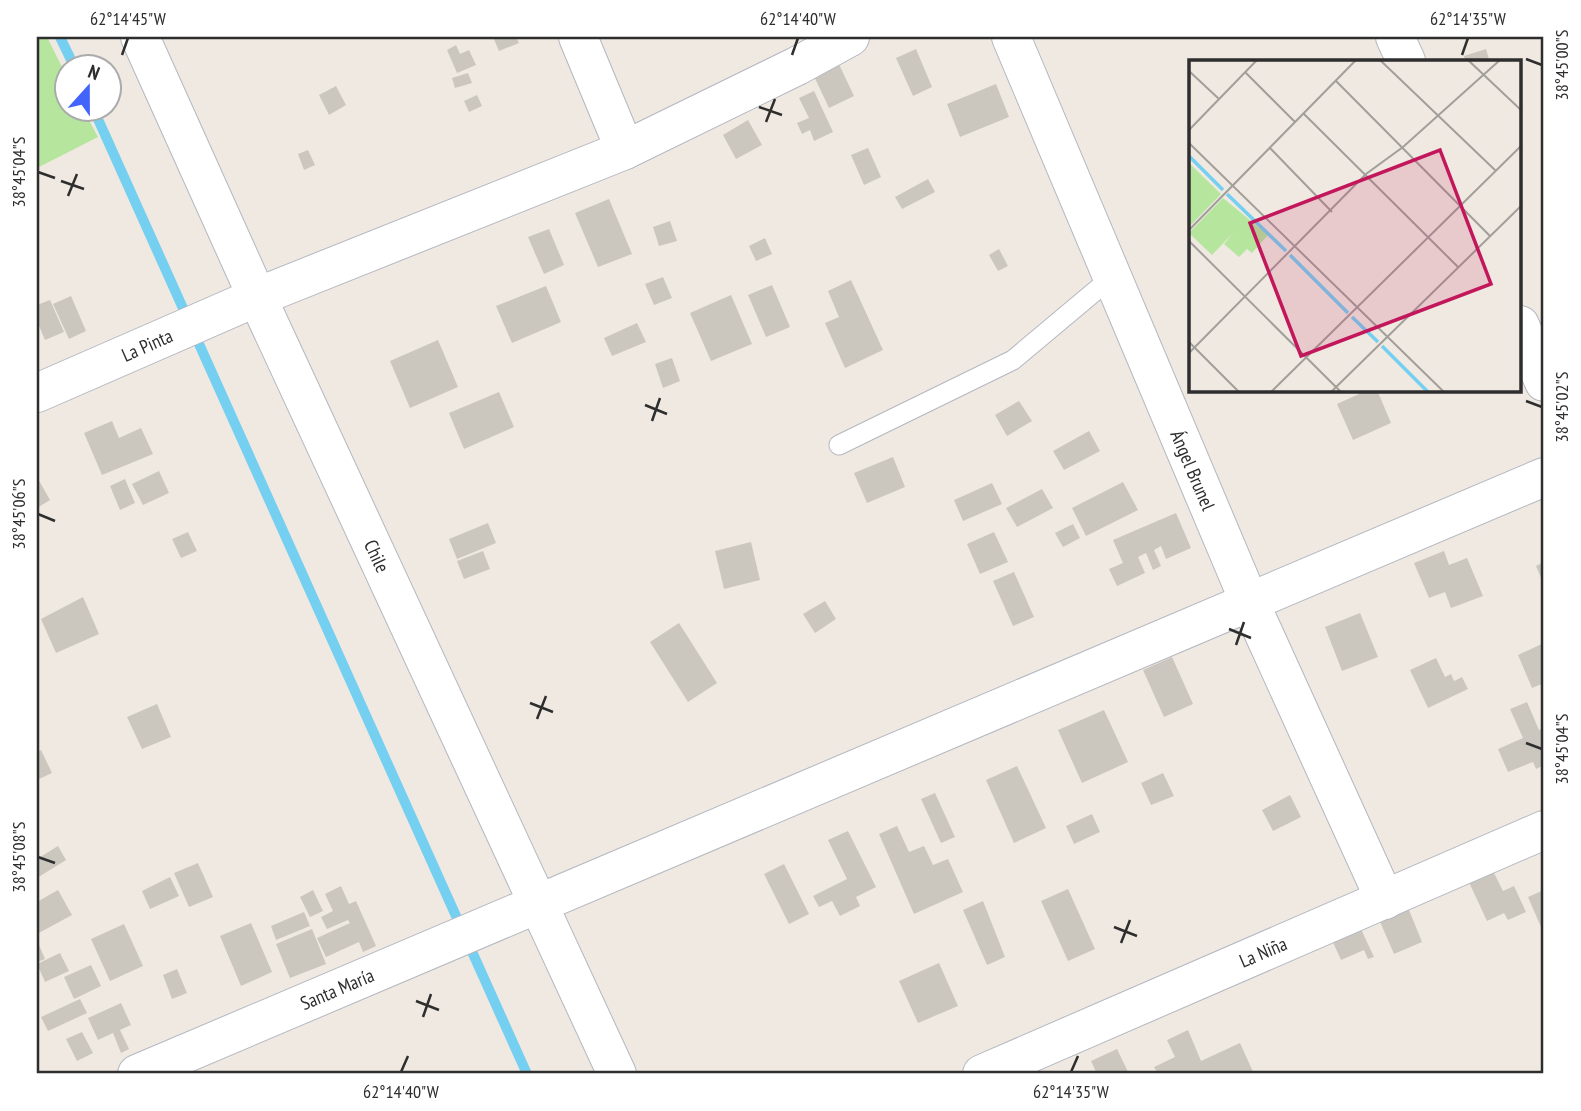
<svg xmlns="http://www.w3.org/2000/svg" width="1581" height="1111" font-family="'PT Sans Narrow',sans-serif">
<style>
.green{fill:#b6e59e}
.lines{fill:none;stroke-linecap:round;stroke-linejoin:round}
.stream{stroke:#75cff0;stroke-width:10}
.building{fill:#cbc7bf}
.service-casing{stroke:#b4b7c1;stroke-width:21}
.minor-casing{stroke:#b4b7c1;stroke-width:40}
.service{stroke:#fff;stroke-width:19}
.minor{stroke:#fff;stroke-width:38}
.ticks{fill:none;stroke:#2e2e2e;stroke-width:2.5}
.labels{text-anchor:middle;stroke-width:6;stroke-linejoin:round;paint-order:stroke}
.street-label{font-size:19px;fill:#2e2e2e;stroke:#fff}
.inset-river{fill:none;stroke:#75cff0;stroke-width:3.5}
.inset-road{fill:none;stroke:#a29e99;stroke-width:2}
.view{fill:#c2185b;fill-opacity:0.15;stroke:#c2185b;stroke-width:3.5}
.inset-edge{fill:none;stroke:#2e2e2e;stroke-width:3.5}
.neatline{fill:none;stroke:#2e2e2e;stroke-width:2.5}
.ticks-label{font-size:18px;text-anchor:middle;fill:#2e2e2e}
</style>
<rect width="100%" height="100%" fill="#efe9e1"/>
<polygon class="green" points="37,37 47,37 66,75 66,108 83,109 98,137 37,168"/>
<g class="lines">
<g class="stream">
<polyline points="60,37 74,66"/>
<polyline points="93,108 527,1074"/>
</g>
</g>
<g class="building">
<polygon points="493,37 516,37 519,43 499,51"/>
<polygon points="456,45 460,54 469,50 476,65 457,73 447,50"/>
<polygon points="916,49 932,87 913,96 896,58"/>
<polygon points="1486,49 1489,59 1465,61 1464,56"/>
<polygon points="837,60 854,96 829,108 812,72"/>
<polygon points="468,73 472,83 455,88 452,78"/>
<polygon points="996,84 1009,117 960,137 947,104"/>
<polygon points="336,86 346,105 329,115 319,95"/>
<polygon points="814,91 833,132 814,141 810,130 802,134 797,123 809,118 799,98"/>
<polygon points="477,95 482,106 469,112 464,101"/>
<polygon points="748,120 762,145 736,159 723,135"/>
<polygon points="868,148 881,177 864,185 851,155"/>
<polygon points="308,150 315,165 304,170 298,154"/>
<polygon points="928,179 935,192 902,209 895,197"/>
<polygon points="609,199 632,254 598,267 575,213"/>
<polygon points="670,221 677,241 659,246 653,227"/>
<polygon points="549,229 564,265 544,274 528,237"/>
<polygon points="765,238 772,254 756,261 749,246"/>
<polygon points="999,249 1008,266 998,271 989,255"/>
<polygon points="663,277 672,298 654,305 645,284"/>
<polygon points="851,280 883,350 845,368 825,323 839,317 828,291"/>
<polygon points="772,285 790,327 766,337 748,295"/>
<polygon points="546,286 561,322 512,343 496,306"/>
<polygon points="731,295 752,344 711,361 690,313"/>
<polygon points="71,296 86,331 69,339 53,304"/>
<polygon points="50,300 64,332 45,340 37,321 37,305"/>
<polygon points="637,323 646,342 612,356 604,338"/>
<polygon points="438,340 458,387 410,408 390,361"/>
<polygon points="672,358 680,381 663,388 655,364"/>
<polygon points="1357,390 1377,390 1391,423 1353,440 1337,404 1359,394"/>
<polygon points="499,392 514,427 464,449 449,413"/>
<polygon points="1019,401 1032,421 1007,436 995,415"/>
<polygon points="112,421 119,438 141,428 153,454 102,475 84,433"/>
<polygon points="1089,431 1100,451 1064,470 1053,451"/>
<polygon points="893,457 905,487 867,503 854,473"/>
<polygon points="159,471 169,493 143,505 132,484"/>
<polygon points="37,477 50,500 37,508"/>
<polygon points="125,479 135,503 120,510 110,486"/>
<polygon points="1123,482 1138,510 1086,536 1072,508"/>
<polygon points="992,483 1002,504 963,521 954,500"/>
<polygon points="1042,489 1053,508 1017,527 1006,508"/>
<polygon points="1176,513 1191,548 1166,559 1161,546 1154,550 1161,566 1153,570 1146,553 1138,557 1145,573 1117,586 1109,569 1123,563 1113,540"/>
<polygon points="488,523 496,543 457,559 449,539"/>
<polygon points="1073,524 1080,538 1063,547 1055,533"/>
<polygon points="188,532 197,551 181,558 172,539"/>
<polygon points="994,532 1008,562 980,574 967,544"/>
<polygon points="751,542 760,580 724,589 715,551"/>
<polygon points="483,551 490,569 464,579 457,561"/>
<polygon points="1444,551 1449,565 1467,558 1483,596 1451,608 1445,592 1429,598 1414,563"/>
<polygon points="1544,562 1544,585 1536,566"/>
<polygon points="1014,572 1034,617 1013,626 993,581"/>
<polygon points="83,597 99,634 56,653 41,619"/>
<polygon points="825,601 836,619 815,633 803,614"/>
<polygon points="1360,613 1378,657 1342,671 1325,627"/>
<polygon points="679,623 717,683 688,702 650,642"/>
<polygon points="1544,643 1544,683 1532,688 1518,655"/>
<polygon points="1172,657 1193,704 1164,717 1143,670"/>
<polygon points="1436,658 1445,677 1451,674 1454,681 1462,677 1468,689 1428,708 1410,670"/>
<polygon points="1527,702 1539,730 1544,728 1544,765 1536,769 1533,762 1508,772 1498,749 1523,738 1510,709"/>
<polygon points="157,704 171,737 142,749 127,717"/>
<polygon points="1104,710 1128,762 1082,783 1058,730"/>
<polygon points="41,750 52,773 37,780 37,752"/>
<polygon points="1017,766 1046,828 1014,843 986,780"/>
<polygon points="1163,773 1174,796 1151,805 1141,783"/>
<polygon points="935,793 955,837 941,843 921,799"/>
<polygon points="1290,795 1301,817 1273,831 1262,810"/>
<polygon points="1092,814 1100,832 1074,844 1066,826"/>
<polygon points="897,826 909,852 924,846 933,865 948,859 963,892 914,914 879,834"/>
<polygon points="848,831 876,887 856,897 860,906 840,916 832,901 819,907 813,896 847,879 828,840"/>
<polygon points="58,846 66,860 37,878 37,859"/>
<polygon points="198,863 213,897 189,907 174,873"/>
<polygon points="784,864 809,914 789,924 764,874"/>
<polygon points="1491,867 1503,891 1514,886 1526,912 1508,920 1504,913 1487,921 1467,878"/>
<polygon points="170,877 179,896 150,909 142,891"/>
<polygon points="341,886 349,904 356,901 376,946 363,952 359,942 326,957 317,938 350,923 348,920 327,929 321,917 333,911 325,894"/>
<polygon points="1068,889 1095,949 1068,961 1041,901"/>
<polygon points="58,890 72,915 37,934 37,902"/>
<polygon points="313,890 323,911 310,917 300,897"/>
<polygon points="1544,890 1544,934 1528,897"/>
<polygon points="983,901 1005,957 987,965 963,910"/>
<polygon points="1407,905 1422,942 1394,954 1378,917"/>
<polygon points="304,912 310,926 276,940 271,926"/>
<polygon points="251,923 272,972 241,986 220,936"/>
<polygon points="124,924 143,966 110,981 91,939"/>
<polygon points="1360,927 1374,957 1368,959 1364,950 1341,960 1332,940"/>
<polygon points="312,929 326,964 290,978 276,944"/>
<polygon points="39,945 45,959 37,962 37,947"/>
<polygon points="60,953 69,971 45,982 37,964"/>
<polygon points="939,963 958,1006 918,1023 899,981"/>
<polygon points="91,965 101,986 74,999 64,977"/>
<polygon points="177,969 187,993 172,999 163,975"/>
<polygon points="80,999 87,1013 48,1031 41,1017"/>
<polygon points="121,1003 131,1025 120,1030 129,1049 121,1053 113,1033 98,1040 88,1018"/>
<polygon points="1188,1030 1201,1061 1240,1043 1254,1074 1181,1074 1180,1071 1158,1074 1154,1067 1175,1057 1167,1040"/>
<polygon points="82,1032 93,1053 77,1061 66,1039"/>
<polygon points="1117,1049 1129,1074 1097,1074 1091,1061"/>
</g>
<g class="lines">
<defs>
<polyline id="service" points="839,445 1013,360 1112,277"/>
<g id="minor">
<polyline points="140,37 257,297 617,1074"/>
<polyline points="578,37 625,150"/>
<polyline points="1011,37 1249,601 1385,900"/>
<polyline points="1395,37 1406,61"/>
<polyline points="1520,325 1544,382"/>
<polyline points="37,393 257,297 625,150 797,66 850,37"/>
<polyline points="137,1074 1544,477"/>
<polyline points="982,1074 1544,830"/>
</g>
</defs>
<use href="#service" class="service-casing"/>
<use href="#minor" class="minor-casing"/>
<use href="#service" class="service"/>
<use href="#minor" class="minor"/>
</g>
<path class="ticks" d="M 122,55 L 128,38M 792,55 L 798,38M 1462,55 L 1468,38M 1526,59 L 1542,65M 759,107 L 782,115M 766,122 L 775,99M 38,172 L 55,178M 61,181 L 84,189M 68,196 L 77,174M 1526,401 L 1542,407M 645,405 L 667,414M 652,421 L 660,398M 38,514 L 55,521M 1229,629 L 1251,638M 1236,645 L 1244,622M 530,703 L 553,712M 537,719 L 546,696M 1526,743 L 1542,749M 38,857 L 55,863M 1114,927 L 1137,936M 1121,943 L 1130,920M 416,1001 L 439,1010M 423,1017 L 431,994M 401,1072 L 408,1056M 1071,1072 L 1078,1056"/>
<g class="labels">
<g class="street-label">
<text transform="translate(147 345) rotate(-24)" y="7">La Pinta</text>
<text transform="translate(1193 470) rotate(67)" y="7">Ángel Brunel</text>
<text transform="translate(377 556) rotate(65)" y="7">Chile</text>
<text transform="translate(1263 952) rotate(-23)" y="7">La Niña</text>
<text transform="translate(337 989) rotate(-23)" y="7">Santa María</text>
</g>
</g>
<g transform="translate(1189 60)">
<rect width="332" height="332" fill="#efe9e1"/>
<path d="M 0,103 L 32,134 L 0,167 ZM 34,138 L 79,175 L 63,193 L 58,189 L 50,197 L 35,184 L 45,172 L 23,195 L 0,173 Z" fill="#b6e59e"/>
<path class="inset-river" d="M 0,96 L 34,130M 38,134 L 97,191M 101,195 L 159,253M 163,257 L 189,282M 193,286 L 239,332"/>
<path class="inset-road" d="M 191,0 L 307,111M 279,0 L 333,51M 0,11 L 30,39M 56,12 L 106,62M 147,21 L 301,176M 115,54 L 269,207M 0,70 L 68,0M 0,83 L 255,332M 81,88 L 143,152M 0,170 L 167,0M 0,181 L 152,332M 0,282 L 50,332M 0,293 L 177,114 L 214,87 L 311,0M 82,332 L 333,85M 142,332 L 333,145"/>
<path class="view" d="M 251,90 L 302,224 L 112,296 L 61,163 Z"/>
<rect width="332" height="332" class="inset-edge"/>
</g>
<rect width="1581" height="1111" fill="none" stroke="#ffffff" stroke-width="77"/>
<g transform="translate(88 88) rotate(21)"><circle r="33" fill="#ffffff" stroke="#ababab" stroke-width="2"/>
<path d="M0-5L12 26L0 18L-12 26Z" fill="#4264fb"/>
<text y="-10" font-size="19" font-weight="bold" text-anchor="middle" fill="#2e2e2e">N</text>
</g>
<rect x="38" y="38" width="1504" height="1034" class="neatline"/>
<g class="ticks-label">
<text x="128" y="25">62°14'45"W</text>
<text x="798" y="25">62°14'40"W</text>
<text x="1468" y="25">62°14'35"W</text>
<text transform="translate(1562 65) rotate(-90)" y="6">38°45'00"S</text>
<text transform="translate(19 172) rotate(-90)" y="6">38°45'04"S</text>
<text transform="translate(1562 407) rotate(-90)" y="6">38°45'02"S</text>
<text transform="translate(19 514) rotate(-90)" y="6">38°45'06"S</text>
<text transform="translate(1562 749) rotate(-90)" y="6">38°45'04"S</text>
<text transform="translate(19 857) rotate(-90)" y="6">38°45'08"S</text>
<text x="401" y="1098">62°14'40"W</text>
<text x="1071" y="1098">62°14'35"W</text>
</g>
</svg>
